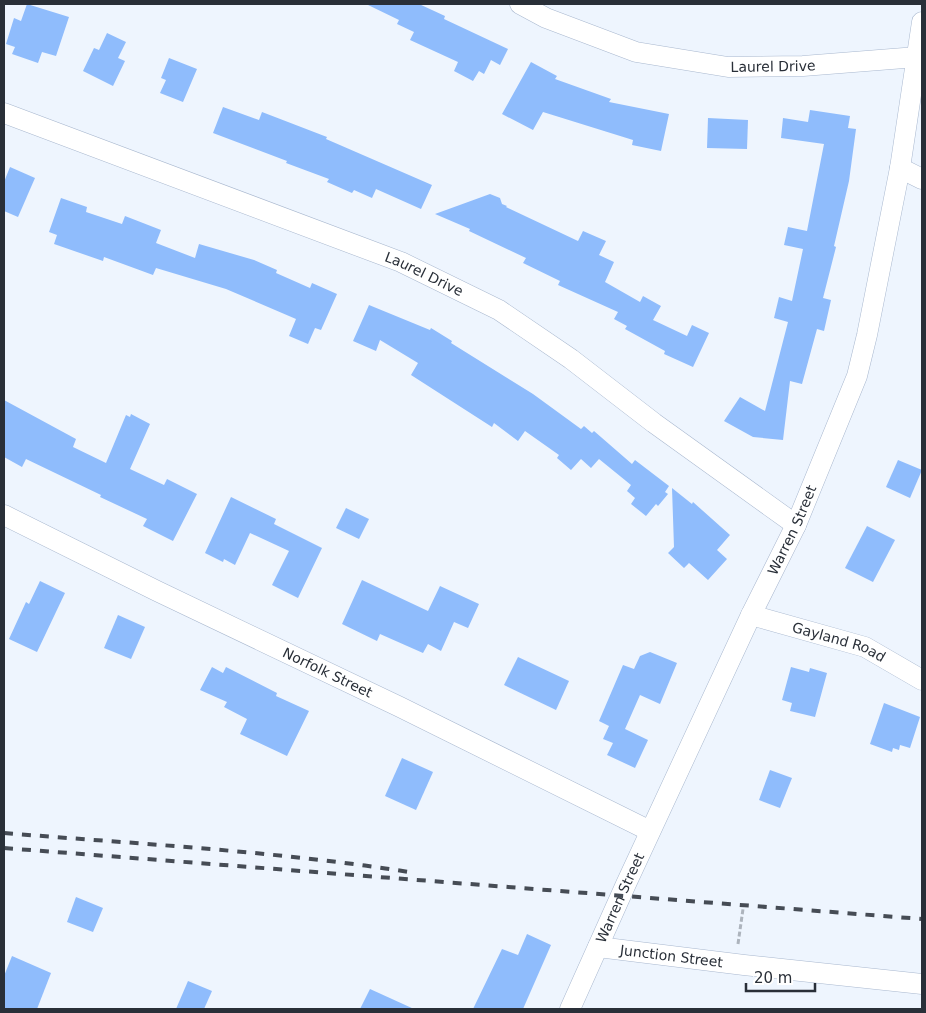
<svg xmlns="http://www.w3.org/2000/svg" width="926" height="1013" font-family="'DejaVu Sans',sans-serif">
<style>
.building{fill:#8fbcfc}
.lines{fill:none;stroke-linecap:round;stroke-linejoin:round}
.street-casing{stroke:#a9b8cf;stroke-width:21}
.path{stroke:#adb4bd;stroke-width:3;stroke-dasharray:5 2.5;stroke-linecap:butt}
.street{stroke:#fff;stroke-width:20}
.rail{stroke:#464c55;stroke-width:4;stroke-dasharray:9 9;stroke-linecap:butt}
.labels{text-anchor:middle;stroke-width:4.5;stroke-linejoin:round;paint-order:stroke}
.street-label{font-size:14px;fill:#292f38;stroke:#fff}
</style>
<rect width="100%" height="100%" fill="#eef5fe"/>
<g class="building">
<polygon points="27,4 69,17 56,56 42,52 38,63 12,54 15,47 6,44 14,18 21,21"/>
<polygon points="366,4 419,4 445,16 444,19 508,49 500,65 491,60 484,74 479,71 473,81 454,71 458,62 410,40 414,32 397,24 399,20"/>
<polygon points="107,33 126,42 118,58 125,61 113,86 83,71 94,48 99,50"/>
<polygon points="169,58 197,69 183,102 160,93 166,80 161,78"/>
<polygon points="531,62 557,76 555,79 611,99 609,102 669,114 661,151 632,145 633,140 543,112 533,130 502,114"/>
<polygon points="223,107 259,120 262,112 327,137 326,139 432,185 421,209 376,189 372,198 354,190 352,193 327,182 329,179 286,163 287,161 213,133"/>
<polygon points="810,110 850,116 848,128 856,129 849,181 834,246 836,247 823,298 831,300 824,331 817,329 802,384 790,381 783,440 753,437 724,421 740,397 765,411 788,322 774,318 779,297 792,301 803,249 784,245 788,227 807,231 824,144 781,138 783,118 808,122"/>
<polygon points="708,118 748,120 747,149 707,148"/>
<polygon points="10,167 35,178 18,217 4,211 4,182"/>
<polygon points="490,194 500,198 502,204 507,206 506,207 578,241 583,231 606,241 599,255 614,262 605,282 640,302 643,296 661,306 653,320 687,336 692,325 709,333 693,367 664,354 665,351 625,329 627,326 614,319 618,312 558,285 560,281 523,263 526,258 469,231 470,229 435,214"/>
<polygon points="61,198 87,207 86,212 122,224 125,216 161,230 156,243 195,258 199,244 254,260 277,270 276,273 310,288 312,283 337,294 321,330 315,328 308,344 289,336 296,319 226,289 156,268 153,275 104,257 103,261 54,244 57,235 49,232"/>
<polygon points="369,305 430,330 431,328 452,341 451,343 533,394 581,429 584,426 592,433 594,431 632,464 635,460 669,486 665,492 668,494 658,506 656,504 646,516 631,504 635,498 627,491 631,485 599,459 591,468 581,459 571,470 557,458 559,455 525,431 518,441 494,423 492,427 411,375 418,363 380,340 376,351 353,341"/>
<polygon points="4,400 76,439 73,447 106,463 126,415 130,417 131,414 150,424 130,469 164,485 167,479 197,494 173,541 143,526 147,519 100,497 101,495 26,459 22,467 4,457"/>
<polygon points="898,460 922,470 910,498 886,487"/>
<polygon points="672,488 692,504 693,502 730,535 717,550 727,559 708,580 689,563 684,568 668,553 674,547"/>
<polygon points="231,497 276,519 274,524 322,548 298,598 272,585 289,551 250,533 235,565 224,559 223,562 205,553"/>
<polygon points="346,508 369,519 359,539 336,528"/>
<polygon points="867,526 895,540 873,582 845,568"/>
<polygon points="362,580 428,611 440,586 479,604 468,628 454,622 441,651 428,644 423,653 380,634 377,641 342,624"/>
<polygon points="40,581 65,593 37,652 9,639 26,602 29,604"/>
<polygon points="118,615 145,627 131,659 104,648"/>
<polygon points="650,652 677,663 660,704 640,695 625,729 648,740 635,768 607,755 613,743 603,739 609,726 599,721 623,665 634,669 640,656"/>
<polygon points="518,657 569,681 556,710 504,685"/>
<polygon points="212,667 223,673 226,667 277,693 276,696 309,711 287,756 240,734 247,719 224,707 227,702 200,690"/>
<polygon points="791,667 809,672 810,668 827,673 815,717 790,711 792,703 782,700"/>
<polygon points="884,703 920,717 910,748 900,745 899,750 893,748 892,752 870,744"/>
<polygon points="402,758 433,772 416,810 385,796"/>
<polygon points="770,770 792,778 780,808 759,800"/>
<polygon points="76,897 103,908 93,932 67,922"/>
<polygon points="527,934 551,945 523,1009 473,1009 502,949 518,955"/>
<polygon points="12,956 51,973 37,1009 4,1009 4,976"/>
<polygon points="188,981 212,991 204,1009 176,1009"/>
<polygon points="370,989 414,1009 360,1009"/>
</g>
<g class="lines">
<defs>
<g id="street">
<path id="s1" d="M 520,4 L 546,18 L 636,52 L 728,67 L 803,66 L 917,57"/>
<path id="s2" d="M 4,113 L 401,262 L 499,310 L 571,359 L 654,423 L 796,525"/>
<polyline points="900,168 922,179"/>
<path id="s3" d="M 4,515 L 157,591 L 400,707 L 650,831"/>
<path id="s4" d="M 751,615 L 865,647 L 922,680"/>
<path id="s5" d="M 598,947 L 744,965 L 922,984"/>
<path id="s6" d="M 570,1009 L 626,884 L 751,615 L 796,525 L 857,376 L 867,335 L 900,168 L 922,22"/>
</g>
</defs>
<use href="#street" class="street-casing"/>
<polyline class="path" points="738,944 743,909"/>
<use href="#street" class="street"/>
<g class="rail">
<path d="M 4,833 C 139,844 275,851 409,872"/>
<polyline points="4,848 922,919"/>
</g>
</g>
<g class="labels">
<g class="street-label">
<text dy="5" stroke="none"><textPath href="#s1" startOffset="264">Laurel Drive</textPath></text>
<text dy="5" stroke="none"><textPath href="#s2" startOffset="450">Laurel Drive</textPath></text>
<text dy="5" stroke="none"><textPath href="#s6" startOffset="528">Warren Street</textPath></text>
<text dy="5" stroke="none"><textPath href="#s4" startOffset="92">Gayland Road</textPath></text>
<text dy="5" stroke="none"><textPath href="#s3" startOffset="360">Norfolk Street</textPath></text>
<text dy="5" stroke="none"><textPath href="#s6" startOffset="122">Warren Street</textPath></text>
<text dy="5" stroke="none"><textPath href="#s5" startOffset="74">Junction Street</textPath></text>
</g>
</g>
<rect width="926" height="1013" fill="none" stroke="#292f38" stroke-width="10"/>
<path d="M746 983v8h69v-8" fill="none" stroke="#292f38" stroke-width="2.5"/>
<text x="754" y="983" font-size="15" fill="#292f38" stroke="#ffffff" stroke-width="4" paint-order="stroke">20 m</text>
</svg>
